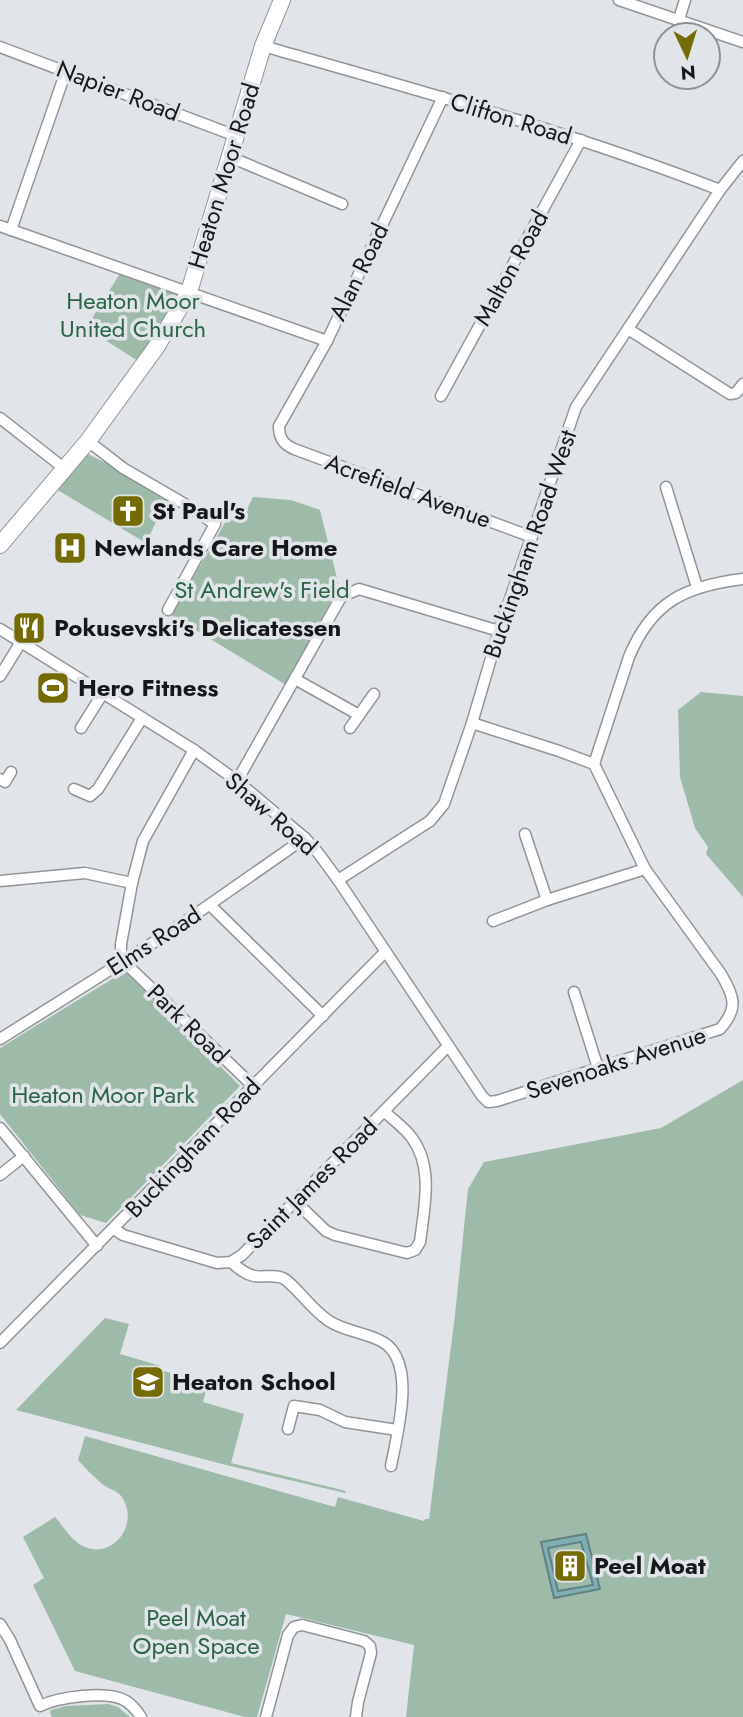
<svg xmlns="http://www.w3.org/2000/svg" width="743" height="1717" font-family="Jost,sans-serif">
<style>
.green{fill:#9ebaa8}
.water{fill:#7fafb2;stroke:#608284;stroke-width:2;fill-rule:evenodd}
.lines{fill:none;stroke-linecap:round;stroke-linejoin:round}
.street-casing{stroke:#919598;stroke-width:13}
.secondary-casing{stroke:#919598;stroke-width:18}
.street{stroke:#fff;stroke-width:10}
.secondary{stroke:#fff;stroke-width:16}
.labels{text-anchor:middle;stroke-width:7;stroke-linejoin:round;paint-order:stroke}
.street-label{font-size:24px;fill:#17181a;stroke:#e1e5e9}
.park-label{font-size:24px;fill:#2a6546;stroke:#e1e5e9}
.poi-label{font-size:24px;font-weight:bold;fill:#17181a;stroke:#e1e5e9;text-anchor:start}
</style>
<rect width="100%" height="100%" fill="#e1e5e9"/>
<g class="green">
<polygon points="121,272 184,295 138,361 86,328"/>
<polygon points="88,454 169,495 146,543 56,489"/>
<polygon points="253,497 291,500 320,510 339,586 286,685 171,615 226,521 244,515"/>
<polygon points="701,692 743,696 743,897 706,854 708,847 695,828 680,777 678,710"/>
<polygon points="125,971 240,1086 106,1223 80,1215 0,1114 0,1048"/>
<path d="M 743,1080 L 743,1717 L 406,1717 L 414,1645 L 286,1614 L 257,1717 L 245,1717 L 75,1671 L 33,1585 L 44,1578 L 23,1537 L 55,1517 C 64,1527 72,1542 85,1547 C 112,1558 136,1528 125,1503 C 120,1489 110,1491 101,1483 C 93,1476 85,1468 78,1460 L 85,1436 L 335,1507 L 338,1497 L 424,1521 L 425,1519 L 429,1519 L 455,1315 L 468,1189 L 484,1162 L 661,1128 Z"/>
<polygon points="105,1318 129,1324 120,1354 161,1366 160,1370 189,1378 187,1388 194,1389 195,1387 206,1391 203,1402 244,1414 231,1463 346,1491 345,1493 230,1466 16,1410"/>
<polygon points="108,1704 118,1707 130,1717 52,1717 50,1713 51,1710 66,1706"/>
</g>
<path class="water" d="M 586,1534 L 600,1589 L 554,1598 L 541,1542 ZM 581,1542 L 593,1585 L 558,1591 L 548,1548 Z"/>
<g class="lines">
<defs>
<g id="street">
<polyline points="619,0 743,42"/>
<polyline points="679,19 685,0"/>
<path d="M 263,46 C 417,90 571,132 720,190 L 743,161"/>
<polyline points="0,47 236,136"/>
<path d="M 443,97 L 327,341 L 279,426 C 279,438 283,444 294,449 L 532,537"/>
<polyline points="230,157 342,204"/>
<polyline points="0,226 327,341"/>
<polyline points="11,230 66,71"/>
<polyline points="628,329 730,394 736,393 743,384"/>
<polyline points="441,396 581,140"/>
<polyline points="0,418 65,469"/>
<polyline points="88,441 123,468 190,507 215,524 168,610"/>
<polyline points="666,487 697,587"/>
<path d="M 0,629 L 194,750 L 237,781 L 305,838 L 319,854 L 338,880 L 482,1096 L 488,1102 L 497,1101 L 720,1029 C 739,1008 734,996 721,974 L 645,869 L 594,764 L 559,751 L 472,723"/>
<polyline points="0,676 21,642"/>
<polyline points="295,679 359,715"/>
<polyline points="81,728 103,693"/>
<polyline points="350,728 374,694"/>
<polyline points="194,750 143,841 132,883 121,944 121,956 123,961 253,1086"/>
<path d="M 594,764 L 629,657 C 652,601 686,586 743,579"/>
<polyline points="0,779 5,782 11,772"/>
<polyline points="237,781 341,597 359,589 499,631"/>
<polyline points="74,789 90,796 98,789 142,718"/>
<polyline points="525,834 547,900"/>
<polyline points="338,880 430,821 444,804 472,723 499,631 576,407 720,190"/>
<polyline points="0,881 85,873 132,883"/>
<polyline points="210,905 323,1016"/>
<polyline points="493,921 547,900 645,869"/>
<polyline points="574,992 598,1068"/>
<polyline points="0,1039 170,932 305,838"/>
<polyline points="0,1128 97,1246"/>
<polyline points="0,1175 24,1156"/>
<path d="M 296,1202 L 326,1231 L 335,1235 L 407,1253 L 415,1250 L 420,1242 C 424,1208 434,1168 412,1138 C 405,1128 393,1120 384,1111"/>
<polyline points="114,1229 123,1235 217,1263 231,1262 242,1255 448,1046"/>
<path d="M 231,1262 C 238,1268 245,1274 254,1276 C 264,1278 277,1273 286,1280 C 301,1292 312,1310 329,1321 C 344,1331 363,1332 379,1340 C 419,1357 397,1434 391,1466"/>
<polyline points="0,1343 385,952"/>
<polyline points="288,1429 294,1406 320,1410 345,1422 397,1430"/>
<path d="M 0,1624 L 10,1640 L 40,1706 C 58,1697 108,1690 126,1701 C 132,1705 137,1711 141,1717"/>
<polyline points="266,1717 288,1635 294,1627 302,1625 364,1641 370,1646 371,1653 358,1702 356,1717"/>
</g>
<polyline id="secondary" points="0,545 88,441 157,346 189,292 263,46 282,0"/>
</defs>
<use href="#street" class="street-casing"/>
<use href="#secondary" class="secondary-casing"/>
<use href="#street" class="street"/>
<use href="#secondary" class="secondary"/>
</g>
<defs>
<symbol id="church-square" viewBox="-11 -11 22 22"><rect x="-9" y="-9" width="18" height="18" rx="4" fill="#756b04" stroke="#e1e5e9"/><path d="M-1.2-6h2.4v3.5h3.3v2.4h-3.3V6h-2.4V-.1h-3.3v-2.4h3.3Z" fill="#fff"/></symbol>
<symbol id="hospital-square" viewBox="-11 -11 22 22"><rect x="-9" y="-9" width="18" height="18" rx="4" fill="#756b04" stroke="#e1e5e9"/><path d="M-5-5h3v3.5h4V-5h3V5h-3V1.5h-4V5h-3Z" fill="#fff"/></symbol>
<symbol id="restaurant-square" viewBox="-11 -11 22 22"><rect x="-9" y="-9" width="18" height="18" rx="4" fill="#756b04" stroke="#e1e5e9"/><path d="M-5-6h1v4h1v-4h1v4h1v-4h1v5L-1.5 .5V6h-2V.5L-5-1ZM5-6V6H3V1.5H1.5Q1.5-4 5-6Z" fill="#fff"/></symbol>
<symbol id="stadium-square" viewBox="-11 -11 22 22"><rect x="-9" y="-9" width="18" height="18" rx="4" fill="#756b04" stroke="#e1e5e9"/><path d="M0-5a6.5 5 0 1 0 0 10a6.5 5 0 1 0 0-10ZM-3.5-1.8h7v3.6h-7Z" fill="#fff"/></symbol>
<symbol id="school-square" viewBox="-11 -11 22 22"><rect x="-9" y="-9" width="18" height="18" rx="4" fill="#756b04" stroke="#e1e5e9"/><path d="M0-5L7-2L0 1L-7-2ZM-4 1L0 2.5L4 1V4Q0 6-4 4Z" fill="#fff"/></symbol>
<symbol id="building-square" viewBox="-11 -11 22 22"><rect x="-9" y="-9" width="18" height="18" rx="4" fill="#756b04" stroke="#e1e5e9"/><path d="M-4-6H4V6H1V3H-1V6H-4ZM-2.5-4.3h1.7v1.8h-1.7ZM.8-4.3h1.7v1.8H.8ZM-2.5-1h1.7V.8h-1.7ZM.8-1h1.7V.8H.8Z" fill="#fff"/></symbol>
</defs>
<g fill-rule="evenodd">
<use href="#church-square" x="109" y="492" width="38" height="38"/>
<use href="#hospital-square" x="51" y="529" width="38" height="38"/>
<use href="#restaurant-square" x="10" y="609" width="38" height="38"/>
<use href="#stadium-square" x="34" y="669" width="38" height="38"/>
<use href="#school-square" x="129" y="1363" width="38" height="38"/>
<use href="#building-square" x="551" y="1547" width="38" height="38"/>
</g>
<g class="labels">
<g class="street-label">
<text transform="translate(118 91) rotate(21)" y="8">Napier Road</text>
<text transform="translate(511 119) rotate(17)" y="8">Clifton Road</text>
<text transform="translate(224 176) rotate(-73)" y="8">Heaton Moor Road</text>
<text transform="translate(511 268) rotate(-61)" y="8">Malton Road</text>
<text transform="translate(359 272) rotate(-64)" y="8">Alan Road</text>
<text transform="translate(408 491) rotate(20)" y="8">Acrefield Avenue</text>
<text transform="translate(530 544) rotate(-71)" y="8">Buckingham Road West</text>
<text transform="translate(271 814) rotate(41)" y="8">Shaw Road</text>
<text transform="translate(154 941) rotate(-33)" y="8">Elms Road</text>
<text transform="translate(188 1024) rotate(44)" y="8">Park Road</text>
<text transform="translate(616 1063) rotate(-18)" y="8">Sevenoaks Avenue</text>
<text transform="translate(193 1148) rotate(-46)" y="8">Buckingham Road</text>
<text transform="translate(312 1184) rotate(-45)" y="8">Saint James Road</text>
</g>
<g class="park-label">
<text x="133" y="309">Heaton Moor<tspan x="133" dy="28">United Church</tspan></text>
<text x="262" y="598">St Andrew's Field</text>
<text x="103" y="1103">Heaton Moor Park</text>
<text x="196" y="1626">Peel Moat<tspan x="196" dy="28">Open Space</tspan></text>
</g>
<g class="poi-label">
<text x="152" y="519">St Paul's</text>
<text x="94" y="556">Newlands Care Home</text>
<text x="54" y="636">Pokusevski's Delicatessen</text>
<text x="78" y="696">Hero Fitness</text>
<text x="172" y="1390">Heaton School</text>
<text x="594" y="1574">Peel Moat</text>
</g>
</g>
<g transform="translate(687 56) rotate(176)"><circle r="33" fill="#e1e5e9" stroke="#909396" stroke-width="2"/>
<path d="M0-5L12 26L0 18L-12 26Z" fill="#756b04"/>
<text y="-10" font-size="19" font-weight="bold" text-anchor="middle" fill="#17181a">N</text>
</g>
</svg>
